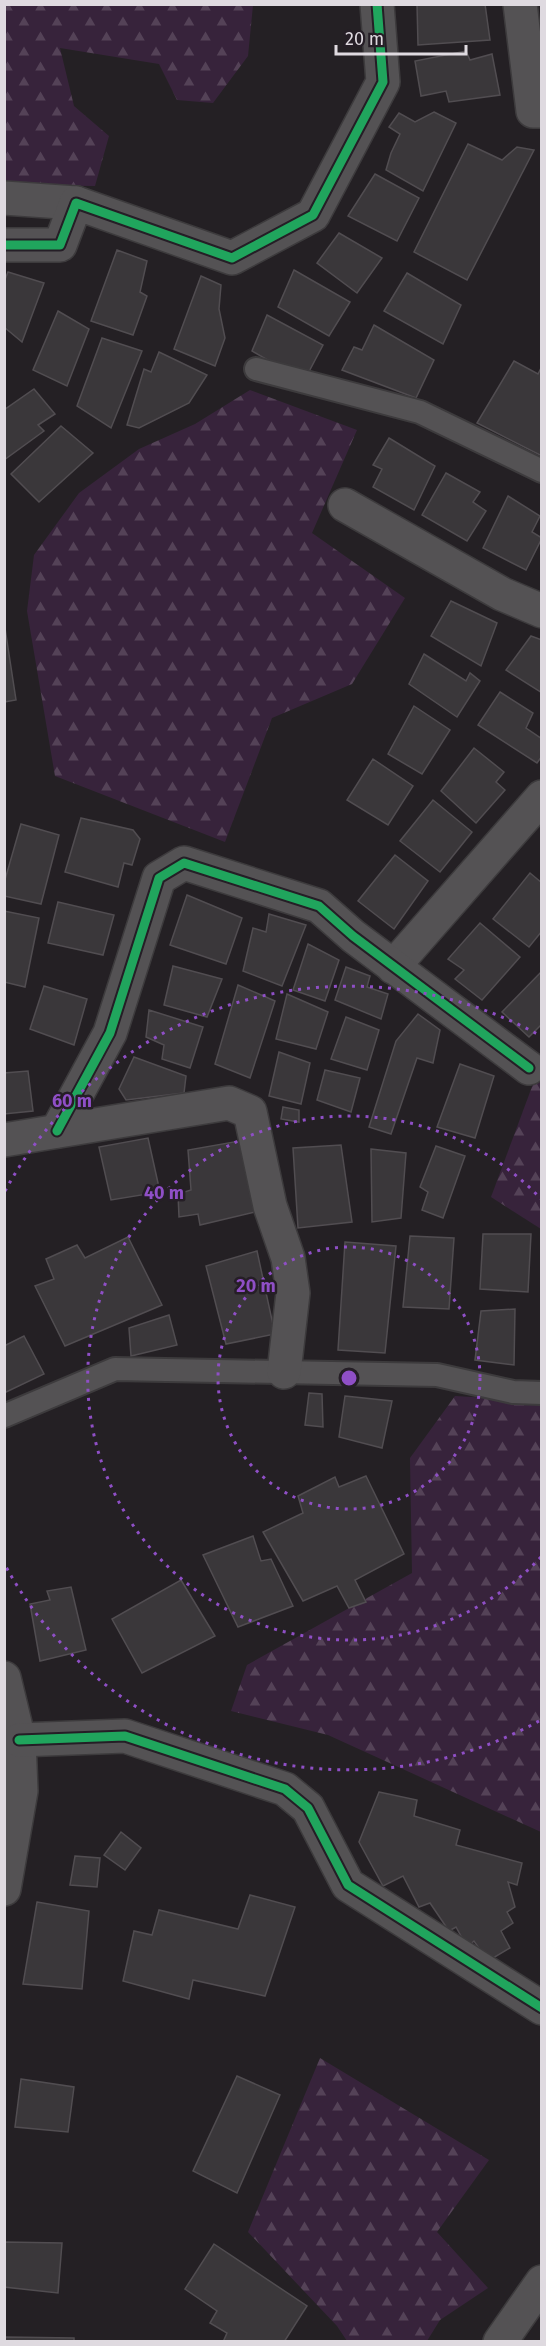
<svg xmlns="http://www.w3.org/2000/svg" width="546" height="2346" font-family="'Fira Sans',sans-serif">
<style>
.forest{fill:url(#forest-firs)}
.building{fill:#3a373a;stroke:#514d51;stroke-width:1.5}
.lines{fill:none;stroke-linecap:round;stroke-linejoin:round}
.lane-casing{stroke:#3d3b3d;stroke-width:26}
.street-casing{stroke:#3d3b3d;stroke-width:36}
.lane{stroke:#545254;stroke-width:22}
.street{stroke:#545254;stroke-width:33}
.cycleway-casing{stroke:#251e26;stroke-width:13}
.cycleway{stroke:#20a55d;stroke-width:9}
.ring{fill:none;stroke:#8f4fc6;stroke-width:3;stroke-dasharray:3 6}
.centre{fill:#8f4fc6;stroke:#251e26;stroke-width:3}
.ring-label{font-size:18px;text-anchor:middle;font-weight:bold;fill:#8f4fc6;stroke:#251e26;stroke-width:5;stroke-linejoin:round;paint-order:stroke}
</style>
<defs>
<pattern id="forest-firs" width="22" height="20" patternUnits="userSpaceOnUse" patternTransform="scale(1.5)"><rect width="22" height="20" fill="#37233b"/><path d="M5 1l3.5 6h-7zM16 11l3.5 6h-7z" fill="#544257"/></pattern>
</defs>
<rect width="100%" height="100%" fill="#242024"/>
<g class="forest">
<polygon points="7,4 253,5 248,56 213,103 177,100 159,64 60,48 74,106 109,136 95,186 5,185 4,10"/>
<polygon points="250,390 357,430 312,533 405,598 352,684 272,718 225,842 55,776 27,611 34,555 79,493 139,449 195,424"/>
<polygon points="541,1077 541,1229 491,1197 533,1084"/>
<polygon points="455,1396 541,1401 541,1832 328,1735 231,1711 247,1665 412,1573 410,1458"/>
<polygon points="320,2058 489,2160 437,2232 488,2288 440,2320 427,2341 347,2341 337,2326 248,2232"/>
</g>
<g class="building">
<polygon points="417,4 485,4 490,40 418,45"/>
<polygon points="466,51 470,60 492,54 500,95 449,102 446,91 421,96 415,61"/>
<polygon points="434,112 456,123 423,191 386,170 391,153 400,134 389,127 399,113 415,122"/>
<polygon points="468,144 502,160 517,147 534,150 467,280 414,252"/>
<polygon points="375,174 419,198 397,241 348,216"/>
<polygon points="339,233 382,258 357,293 317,263"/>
<polygon points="117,250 147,261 140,292 147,296 133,335 91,321"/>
<polygon points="294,270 350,302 329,336 278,307"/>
<polygon points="8,272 44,283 22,342 4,327 4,282"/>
<polygon points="407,273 461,305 443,344 384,311"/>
<polygon points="201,276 221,285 219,309 225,338 215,366 174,349"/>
<polygon points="58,311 89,329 67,386 33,370"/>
<polygon points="267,315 323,345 304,381 252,351"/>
<polygon points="374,325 434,360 416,398 342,370 354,347 362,350"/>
<polygon points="102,338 142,351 111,428 77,406"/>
<polygon points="159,352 207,375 189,403 139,428 127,425 144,369 151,372"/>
<polygon points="514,361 538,374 542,366 542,456 477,423"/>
<polygon points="34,389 55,414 38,425 44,431 4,460 4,410"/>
<polygon points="61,426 93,453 39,502 11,474"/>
<polygon points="389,438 435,466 414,510 373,487 382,469 373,465"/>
<polygon points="446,473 480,492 473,502 486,511 467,541 422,515"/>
<polygon points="508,496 540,516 532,532 542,538 526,570 483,548"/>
<polygon points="451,601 497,623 481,666 431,636"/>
<polygon points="5,628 16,700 4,702 4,628"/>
<polygon points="531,636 542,640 542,693 506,670"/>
<polygon points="424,654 466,681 470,673 480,681 457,717 409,684"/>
<polygon points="500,692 533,713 526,728 542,739 542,756 537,763 478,725"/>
<polygon points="414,706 450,730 422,774 388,754"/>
<polygon points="474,748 504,772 496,782 505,790 476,823 441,791"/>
<polygon points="373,759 413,786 388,825 347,800"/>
<polygon points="433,800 472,832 440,872 400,841"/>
<polygon points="81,818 133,830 140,839 132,865 124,863 118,887 65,872"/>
<polygon points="21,824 59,835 41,904 4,896 4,883"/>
<polygon points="395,855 428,881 394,929 358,901"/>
<polygon points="530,873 542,883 542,931 529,947 493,919"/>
<polygon points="187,895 242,918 226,964 170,945"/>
<polygon points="58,902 114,915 103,955 48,943"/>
<polygon points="4,911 39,918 25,987 4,982"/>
<polygon points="269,914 306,925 282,986 243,971 253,928 266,932"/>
<polygon points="480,923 520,957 482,1000 455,979 464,970 448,959"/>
<polygon points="308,944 339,960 325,1001 293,990"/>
<polygon points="173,966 222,979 207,1017 164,1005"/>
<polygon points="346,967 370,976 367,987 388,994 381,1019 335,1000"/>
<polygon points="542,971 542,1024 529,1037 502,1012"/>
<polygon points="238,985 275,1001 250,1078 215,1064"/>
<polygon points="44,986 87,999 74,1045 30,1029"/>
<polygon points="287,994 328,1012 316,1049 276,1039"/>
<polygon points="149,1010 203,1027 190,1068 162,1059 164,1045 146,1037"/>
<polygon points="418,1014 440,1030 433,1063 417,1058 391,1134 369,1127 396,1041"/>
<polygon points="346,1017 379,1030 367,1070 331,1059"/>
<polygon points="279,1052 310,1063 301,1104 269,1096"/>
<polygon points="134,1057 186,1076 184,1093 126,1100 119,1089"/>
<polygon points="460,1064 494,1076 475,1138 437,1127"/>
<polygon points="325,1070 360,1078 351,1112 317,1100"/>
<polygon points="28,1071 33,1111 4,1114 4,1073"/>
<polygon points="283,1107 299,1110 299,1122 281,1119"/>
<polygon points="148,1138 160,1192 111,1200 99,1147"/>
<polygon points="245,1140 259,1211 200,1225 198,1214 179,1217 178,1194 191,1190 188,1150"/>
<polygon points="341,1145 352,1222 298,1228 293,1148"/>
<polygon points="436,1146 465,1156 443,1218 422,1210 428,1192 420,1187"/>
<polygon points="371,1149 406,1153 401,1218 372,1222"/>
<polygon points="483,1234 531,1234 528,1292 480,1289"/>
<polygon points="410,1236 454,1238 449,1309 403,1307"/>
<polygon points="128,1237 162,1305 65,1346 35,1286 54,1279 46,1259 77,1245 85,1258"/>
<polygon points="345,1242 396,1246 385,1353 338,1350"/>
<polygon points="257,1251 275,1334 226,1344 206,1266"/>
<polygon points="515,1309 514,1365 475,1360 481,1311"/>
<polygon points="169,1315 177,1345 131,1356 129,1328"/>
<polygon points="24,1336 44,1374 4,1393 4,1346"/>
<polygon points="309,1393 322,1394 323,1427 305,1425"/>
<polygon points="345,1396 392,1401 382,1448 339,1437"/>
<polygon points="366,1476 404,1554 355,1580 366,1602 349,1608 337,1586 303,1601 263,1532 303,1513 298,1496 335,1477 339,1487"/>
<polygon points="253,1536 261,1561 271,1559 293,1606 238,1627 203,1555"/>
<polygon points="181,1580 215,1636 142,1673 112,1619"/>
<polygon points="71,1587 86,1650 40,1661 30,1604 50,1600 47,1591"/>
<polygon points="379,1792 417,1800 414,1816 460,1830 456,1845 522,1863 517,1885 508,1882 515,1907 507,1912 513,1923 501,1931 510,1948 488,1961 474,1941 467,1947 456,1927 449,1931 430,1903 419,1907 403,1876 383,1886 359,1842"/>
<polygon points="121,1832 141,1848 125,1870 104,1855"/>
<polygon points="75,1856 100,1858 97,1887 70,1885"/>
<polygon points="250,1895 295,1907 265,1996 193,1980 189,1999 123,1981 134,1931 152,1935 159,1910 238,1929"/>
<polygon points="37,1902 89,1911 82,1989 23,1984"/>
<polygon points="237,2076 280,2095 237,2193 193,2171"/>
<polygon points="21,2079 74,2087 68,2132 15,2127"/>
<polygon points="4,2242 62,2243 58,2293 4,2287"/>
<polygon points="214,2244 307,2306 284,2342 223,2342 227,2333 210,2323 217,2311 185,2289"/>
<polygon points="5,2337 74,2338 74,2342 5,2342"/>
</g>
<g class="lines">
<defs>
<g id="lane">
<polyline points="256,369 420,412 542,471"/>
<polyline points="4,1416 115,1369 437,1375 513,1392 542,1393"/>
</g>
<g id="street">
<polyline points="520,4 533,111 542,111"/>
<polyline points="4,198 76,203"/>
<polyline points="4,245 60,245 76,203 232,258 313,215 383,82 377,4"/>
<polyline points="345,505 502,594 542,611"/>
<polyline points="393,967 542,797"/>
<polyline points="57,1131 110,1033 159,878 184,863 319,906 353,936 529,1068"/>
<polyline points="4,1140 229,1103 250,1112 270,1206 288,1258 293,1293 284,1372"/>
<polyline points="4,1678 19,1740 21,1791 4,1889"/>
<polyline points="19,1740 125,1736 285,1789 308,1808 348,1885 542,2008"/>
<polyline points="500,2342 542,2282"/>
</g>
</defs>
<use href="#lane" class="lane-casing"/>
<use href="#street" class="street-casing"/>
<use href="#lane" class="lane"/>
<use href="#street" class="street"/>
<defs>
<g id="cycleway">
<polyline points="4,245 60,245 76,203 232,258 313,215 383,82 377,4"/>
<polyline points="57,1131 110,1033 159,878 184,863 319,906 353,936 529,1068"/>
<polyline points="19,1740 125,1736 285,1789 308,1808 348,1885 542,2008"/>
</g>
</defs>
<use href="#cycleway" class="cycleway-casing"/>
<use href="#cycleway" class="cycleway"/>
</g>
<g class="ring">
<circle cx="349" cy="1378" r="131"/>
<path d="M541 1557A262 262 0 1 1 541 1199"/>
<path d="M539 1721A392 392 0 0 1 5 1565M5 1191A392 392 0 0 1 539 1035"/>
</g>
<circle cx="349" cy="1378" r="9" class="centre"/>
<g class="ring-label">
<text x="72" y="1107">60 m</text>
<text x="164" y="1199">40 m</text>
<text x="256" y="1292">20 m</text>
</g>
<rect width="546" height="2346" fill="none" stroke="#dfdae0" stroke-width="12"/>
<path d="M336 45v9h130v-9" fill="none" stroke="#dfdae0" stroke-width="3"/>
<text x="345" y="45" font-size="18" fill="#dfdae0" stroke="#251e26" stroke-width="4.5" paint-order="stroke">20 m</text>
</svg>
